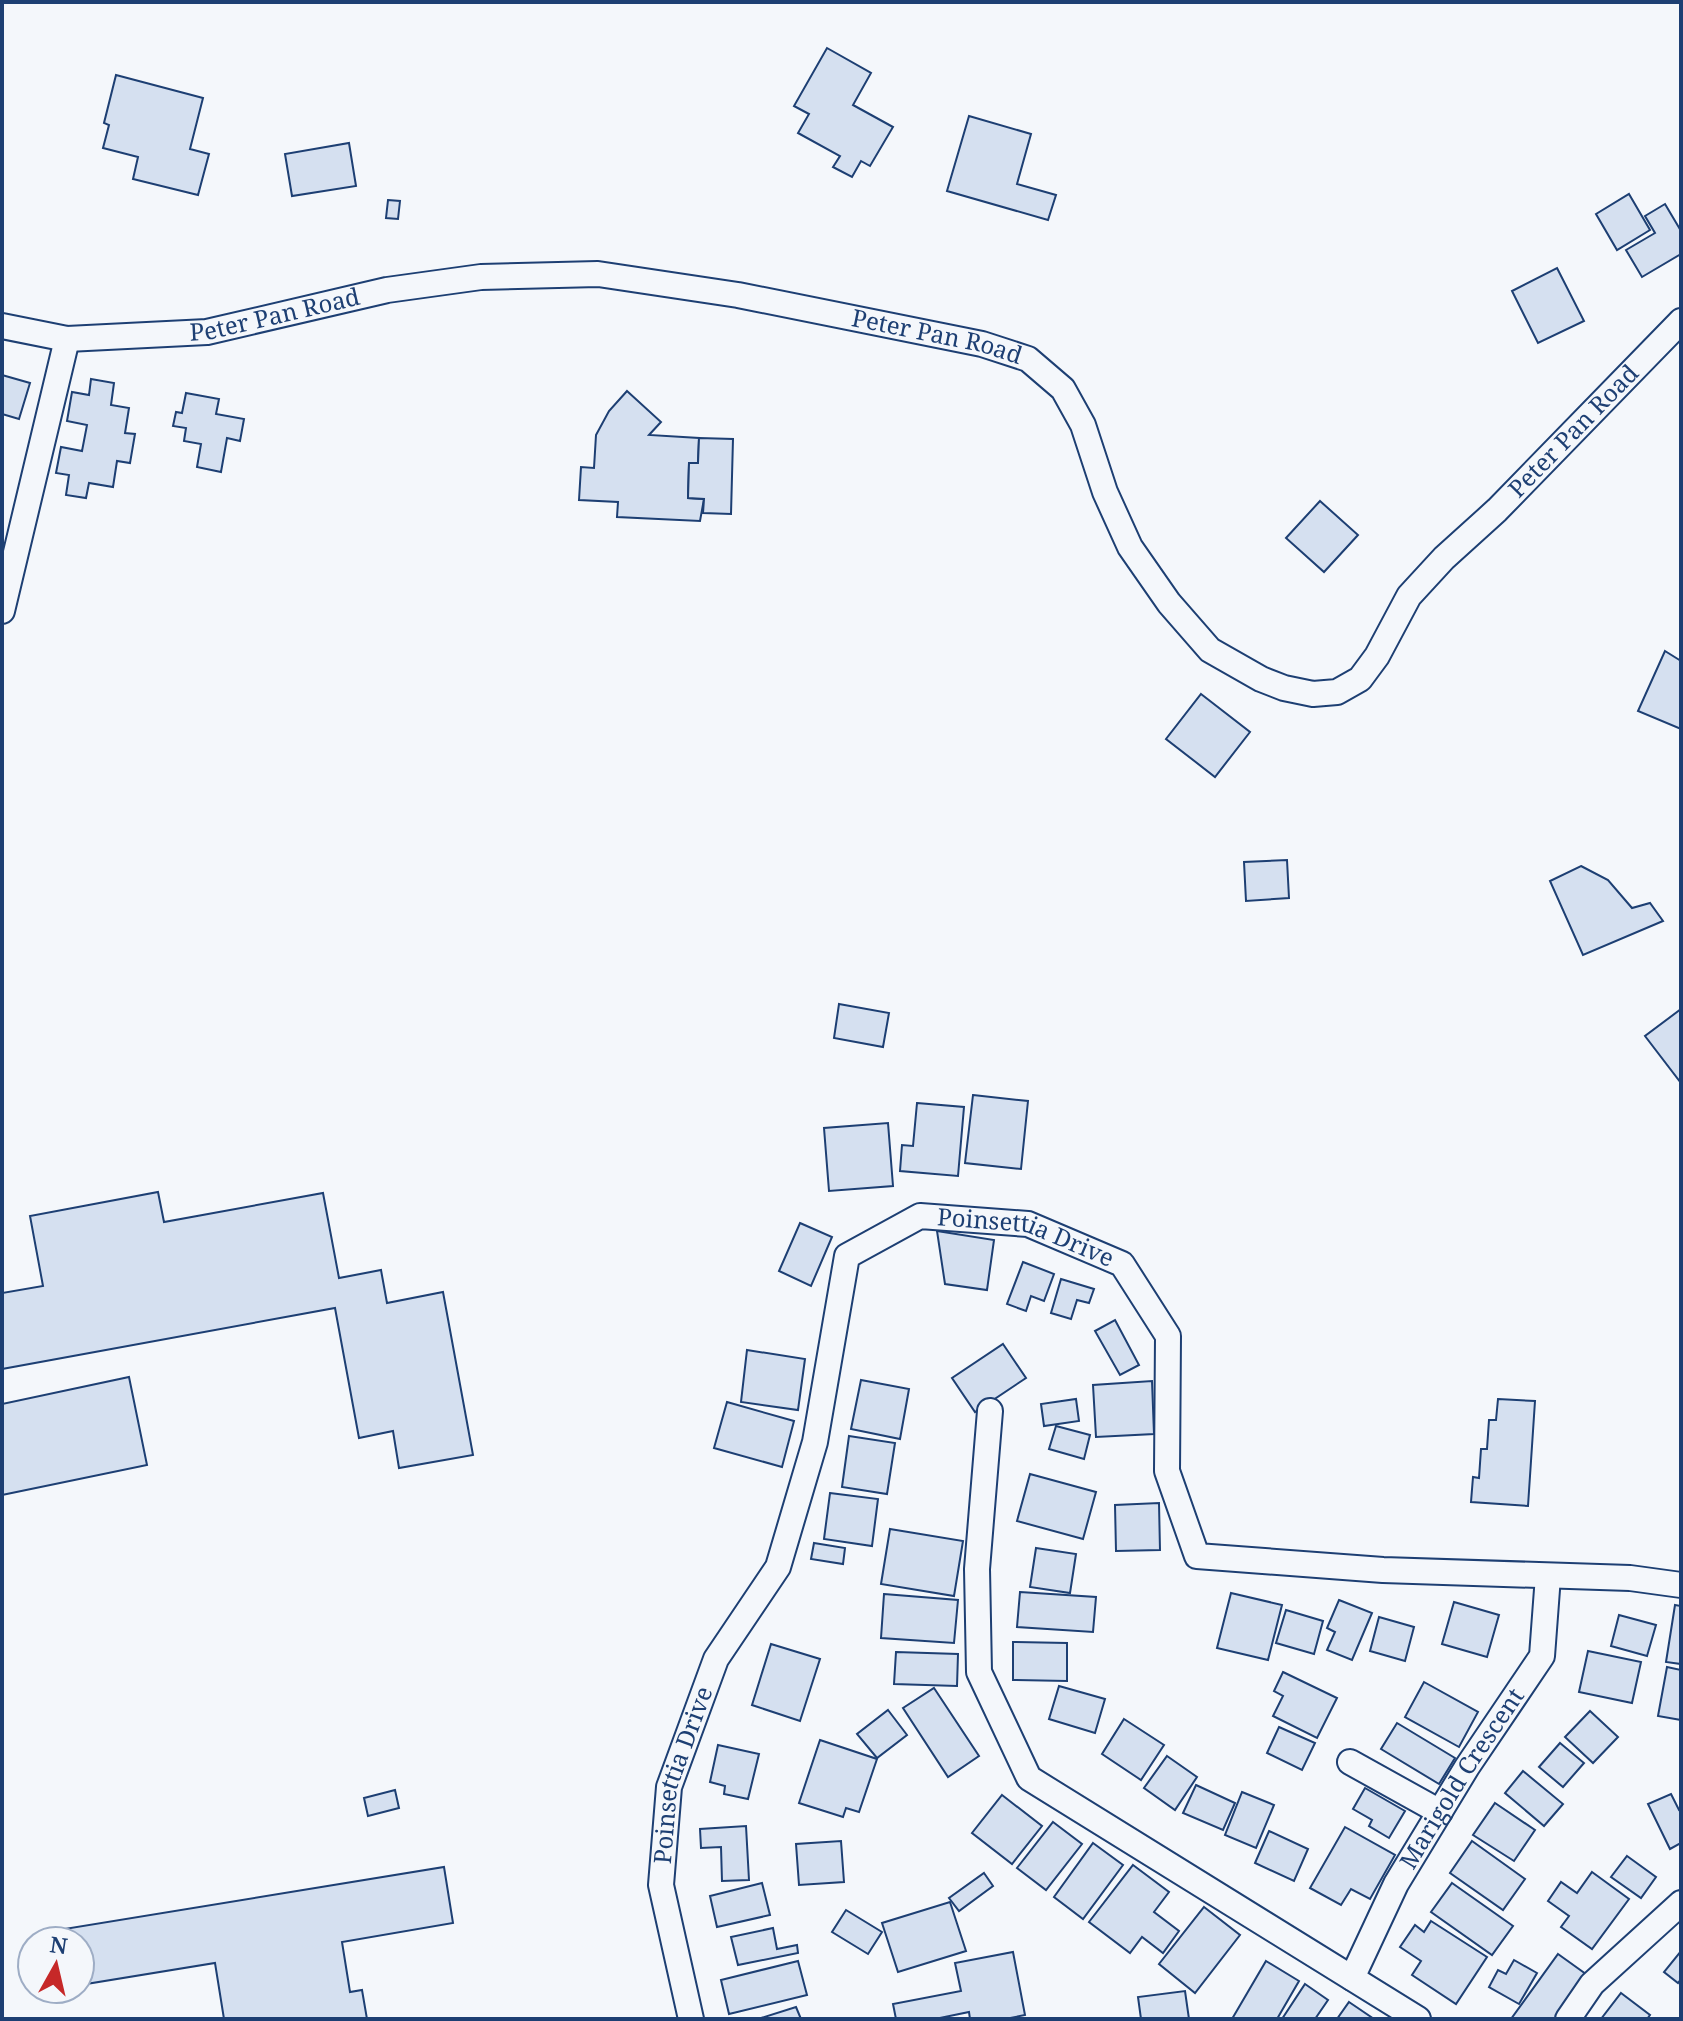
<svg xmlns="http://www.w3.org/2000/svg" width="1683" height="2021" font-family="'Noto Serif',serif">
<style>
.building{fill:#d5e0f0;stroke:#1d3f73;stroke-width:2}
.lines{fill:none;stroke-linecap:round;stroke-linejoin:round}
.street-casing{stroke:#1d3f73;stroke-width:28}
.street{stroke:#f4f7fb;stroke-width:24}
.labels{text-anchor:middle;stroke-width:6;stroke-linejoin:round;paint-order:stroke}
.street-label{font-size:24px;fill:#1d3f73;stroke:#f4f7fb}
</style>
<rect width="100%" height="100%" fill="#f4f7fb"/>
<g class="building">
<polygon points="827,48 871,73 853,105 893,127 870,166 861,161 852,177 833,167 840,156 798,133 809,114 794,106"/>
<polygon points="116,75 203,98 190,149 209,154 198,195 133,179 138,157 103,148 109,125 104,123"/>
<polygon points="969,116 1031,134 1017,184 1056,195 1048,220 947,191"/>
<polygon points="349,143 356,186 292,196 285,154"/>
<polygon points="1629,194 1650,230 1617,250 1596,214"/>
<polygon points="388,200 400,201 398,219 386,218"/>
<polygon points="1665,204 1681,231 1681,254 1642,277 1626,250 1655,233 1645,216"/>
<polygon points="1557,268 1584,321 1538,343 1512,291"/>
<polygon points="2,375 30,383 19,419 2,414"/>
<polygon points="91,379 114,383 111,405 129,408 125,433 135,434 130,463 117,461 113,487 89,483 86,498 66,495 69,475 56,473 61,447 82,451 87,425 67,421 72,392 89,395"/>
<polygon points="627,391 661,422 649,435 699,438 698,463 689,463 688,498 704,499 700,521 617,517 618,502 579,500 581,467 594,468 596,435 609,411"/>
<polygon points="186,393 219,399 216,414 244,419 240,441 227,438 221,472 197,467 201,444 184,441 186,428 173,426 176,412 182,413"/>
<polygon points="699,438 733,439 731,514 703,513 704,499 688,498 689,463 698,463"/>
<polygon points="1320,501 1358,535 1324,572 1286,538"/>
<polygon points="1665,651 1681,661 1681,729 1638,711"/>
<polygon points="1201,694 1250,732 1215,777 1166,739"/>
<polygon points="1287,860 1289,898 1246,901 1244,862"/>
<polygon points="1581,866 1608,880 1632,908 1650,903 1663,921 1583,955 1550,881"/>
<polygon points="839,1004 889,1013 883,1047 834,1038"/>
<polygon points="1681,1009 1681,1083 1645,1036"/>
<polygon points="973,1095 1028,1101 1021,1169 965,1163"/>
<polygon points="917,1103 964,1107 958,1176 900,1171 902,1145 913,1146"/>
<polygon points="888,1123 893,1186 829,1191 824,1128"/>
<polygon points="158,1192 164,1222 323,1193 339,1278 381,1270 387,1303 443,1292 473,1455 399,1468 393,1431 359,1438 335,1308 2,1369 2,1293 43,1286 30,1216"/>
<polygon points="800,1223 832,1237 811,1286 779,1271"/>
<polygon points="937,1231 994,1240 987,1290 945,1284"/>
<polygon points="1023,1262 1054,1274 1044,1301 1031,1296 1026,1311 1007,1304"/>
<polygon points="1061,1279 1094,1289 1089,1303 1077,1300 1071,1319 1051,1313"/>
<polygon points="1115,1320 1139,1365 1120,1375 1095,1331"/>
<polygon points="1003,1344 1026,1378 975,1412 952,1378"/>
<polygon points="747,1350 805,1359 798,1410 741,1402"/>
<polygon points="129,1377 147,1465 2,1495 2,1404"/>
<polygon points="861,1380 909,1389 900,1439 851,1429"/>
<polygon points="1152,1381 1154,1434 1096,1437 1093,1385"/>
<polygon points="1076,1399 1079,1421 1044,1426 1041,1404"/>
<polygon points="1498,1399 1535,1401 1528,1506 1471,1502 1473,1477 1479,1478 1481,1449 1487,1449 1489,1420 1496,1420"/>
<polygon points="727,1402 794,1421 782,1467 714,1448"/>
<polygon points="1056,1426 1090,1435 1084,1459 1049,1449"/>
<polygon points="849,1436 895,1443 887,1494 842,1487"/>
<polygon points="1030,1474 1096,1492 1083,1539 1017,1521"/>
<polygon points="830,1493 878,1499 872,1546 824,1539"/>
<polygon points="1159,1503 1160,1550 1116,1551 1115,1505"/>
<polygon points="890,1529 963,1541 954,1596 881,1584"/>
<polygon points="814,1543 845,1548 843,1564 811,1559"/>
<polygon points="1036,1548 1076,1554 1070,1593 1030,1587"/>
<polygon points="1020,1592 1096,1597 1093,1632 1017,1627"/>
<polygon points="1231,1593 1282,1605 1268,1660 1217,1648"/>
<polygon points="884,1594 958,1600 954,1643 881,1638"/>
<polygon points="1339,1600 1372,1613 1352,1660 1327,1650 1335,1632 1327,1628"/>
<polygon points="1454,1602 1499,1615 1487,1657 1442,1644"/>
<polygon points="1675,1605 1681,1606 1681,1664 1666,1662"/>
<polygon points="1286,1610 1323,1621 1314,1654 1276,1643"/>
<polygon points="1619,1615 1656,1625 1647,1656 1611,1646"/>
<polygon points="1379,1617 1414,1627 1405,1661 1370,1651"/>
<polygon points="1013,1642 1067,1643 1067,1681 1013,1680"/>
<polygon points="771,1644 820,1659 800,1721 752,1705"/>
<polygon points="1588,1651 1641,1662 1632,1703 1579,1692"/>
<polygon points="896,1652 958,1654 957,1686 894,1684"/>
<polygon points="1667,1667 1681,1670 1681,1720 1658,1716"/>
<polygon points="1283,1672 1337,1698 1317,1738 1273,1716 1283,1696 1274,1691"/>
<polygon points="1424,1682 1478,1712 1459,1747 1405,1717"/>
<polygon points="1059,1686 1105,1699 1095,1733 1049,1719"/>
<polygon points="934,1688 979,1756 948,1777 903,1708"/>
<polygon points="888,1710 907,1735 877,1758 857,1734"/>
<polygon points="1590,1711 1618,1737 1593,1763 1565,1737"/>
<polygon points="1124,1719 1164,1745 1141,1780 1102,1754"/>
<polygon points="1397,1723 1455,1758 1439,1784 1381,1749"/>
<polygon points="1279,1727 1315,1743 1302,1770 1267,1753"/>
<polygon points="820,1740 877,1759 859,1812 846,1808 843,1817 799,1803"/>
<polygon points="1560,1743 1584,1763 1563,1787 1539,1767"/>
<polygon points="718,1745 759,1754 748,1799 724,1794 725,1786 710,1782"/>
<polygon points="1167,1756 1197,1777 1175,1810 1144,1788"/>
<polygon points="1523,1771 1563,1804 1544,1826 1505,1793"/>
<polygon points="1196,1785 1235,1803 1223,1830 1183,1813"/>
<polygon points="1365,1788 1405,1811 1389,1838 1369,1826 1372,1820 1353,1809"/>
<polygon points="395,1790 399,1808 368,1816 364,1798"/>
<polygon points="1242,1792 1274,1805 1256,1848 1225,1835"/>
<polygon points="1671,1794 1679,1810 1681,1809 1681,1843 1670,1849 1648,1804"/>
<polygon points="1002,1795 1042,1826 1012,1864 972,1833"/>
<polygon points="1495,1803 1535,1830 1514,1861 1473,1835"/>
<polygon points="1053,1822 1082,1844 1046,1890 1017,1868"/>
<polygon points="746,1826 749,1880 722,1881 721,1847 701,1848 700,1829"/>
<polygon points="1345,1827 1395,1855 1370,1899 1351,1889 1341,1905 1310,1888"/>
<polygon points="1269,1831 1308,1849 1294,1881 1255,1863"/>
<polygon points="841,1841 844,1882 799,1885 796,1844"/>
<polygon points="1472,1841 1525,1879 1503,1910 1450,1873"/>
<polygon points="1093,1843 1123,1865 1083,1919 1054,1897"/>
<polygon points="1627,1856 1656,1877 1641,1898 1611,1877"/>
<polygon points="1133,1865 1169,1892 1154,1912 1179,1931 1163,1953 1142,1937 1130,1953 1089,1922"/>
<polygon points="444,1867 453,1923 342,1942 350,1992 362,1990 367,2019 224,2019 215,1963 80,1985 80,1941 47,1941 46,1932"/>
<polygon points="1592,1872 1629,1899 1592,1949 1561,1927 1569,1916 1548,1901 1561,1882 1577,1893"/>
<polygon points="984,1873 993,1886 959,1911 949,1898"/>
<polygon points="762,1883 770,1915 717,1927 710,1896"/>
<polygon points="1452,1883 1513,1926 1492,1955 1431,1912"/>
<polygon points="950,1902 966,1951 898,1972 882,1923"/>
<polygon points="1204,1907 1240,1935 1195,1993 1159,1964"/>
<polygon points="846,1910 882,1932 868,1954 832,1932"/>
<polygon points="1431,1921 1487,1957 1456,2004 1412,1975 1421,1961 1400,1947 1415,1925 1424,1932"/>
<polygon points="773,1928 777,1949 797,1945 798,1953 738,1965 731,1937"/>
<polygon points="1681,1951 1681,1979 1678,1983 1664,1972"/>
<polygon points="1013,1952 1025,2015 1005,2019 970,2019 969,2012 935,2019 896,2019 893,2004 961,1991 955,1963"/>
<polygon points="1558,1954 1590,1977 1559,2019 1511,2019"/>
<polygon points="1514,1960 1537,1973 1519,2004 1489,1987 1498,1970 1506,1974"/>
<polygon points="798,1961 807,1995 729,2014 721,1980"/>
<polygon points="1266,1961 1299,1981 1277,2019 1232,2019"/>
<polygon points="1305,1984 1328,2000 1315,2019 1282,2019"/>
<polygon points="1185,1991 1189,2019 1141,2019 1138,1997"/>
<polygon points="1621,1993 1650,2015 1647,2019 1601,2019"/>
<polygon points="1349,2002 1374,2019 1337,2019"/>
<polygon points="796,2007 801,2019 758,2019"/>
</g>
<g class="lines">
<defs>
<g id="street">
<path id="s1" d="M 2,326 L 67,339 L 207,332 L 387,290 L 481,277 L 598,274 L 738,295 L 982,344 L 1028,359 L 1063,389 L 1083,425 L 1105,492 L 1130,547 L 1169,603 L 1210,650 L 1261,679 L 1284,688 L 1313,694 L 1337,692 L 1360,679 L 1377,656 L 1409,596 L 1444,558 L 1497,510 L 1681,321"/>
<polyline points="2,611 67,339"/>
<polyline points="990,1411 977,1569 979,1672 1029,1778 1418,2019"/>
<polyline points="1350,1762 1440,1812"/>
<path id="s2" d="M 1352,1978 L 1396,1884 L 1467,1767 L 1542,1656 L 1548,1576"/>
<path id="s3" d="M 691,2019 L 661,1885 L 669,1787 L 716,1659 L 778,1567 L 815,1442 L 847,1256 L 920,1216 L 1028,1224 L 1122,1264 L 1168,1336 L 1167,1471 L 1197,1556 L 1383,1570 L 1630,1578 L 1681,1585"/>
<polyline points="1568,2019 1592,1984 1681,1903"/>
</g>
</defs>
<use href="#street" class="street-casing"/>
<use href="#street" class="street"/>
</g>
<g class="labels">
<g class="street-label">
<text dy="8" stroke="none"><textPath href="#s1" startOffset="276">Peter Pan Road</textPath></text>
<text dy="8" stroke="none"><textPath href="#s1" startOffset="948">Peter Pan Road</textPath></text>
<text dy="8" stroke="none"><textPath href="#s1" startOffset="1884">Peter Pan Road</textPath></text>
<text dy="8" stroke="none"><textPath href="#s3" startOffset="994">Poinsettia Drive</textPath></text>
<text dy="8" stroke="none"><textPath href="#s3" startOffset="250">Poinsettia Drive</textPath></text>
<text dy="8" stroke="none"><textPath href="#s2" startOffset="228">Marigold Crescent</textPath></text>
</g>
</g>
<rect width="1683" height="2021" fill="none" stroke="#1d3f73" stroke-width="8"/>
<g transform="translate(56 1965) rotate(8)"><circle r="38" fill="#f4f7fb" stroke="#9eadc5" stroke-width="2"/>
<path d="M0-6L14 30L0 20L-14 30Z" fill="#c62828"/>
<text y="-12" font-size="22" font-weight="bold" text-anchor="middle" fill="#1d3f73">N</text>
</g>
</svg>
